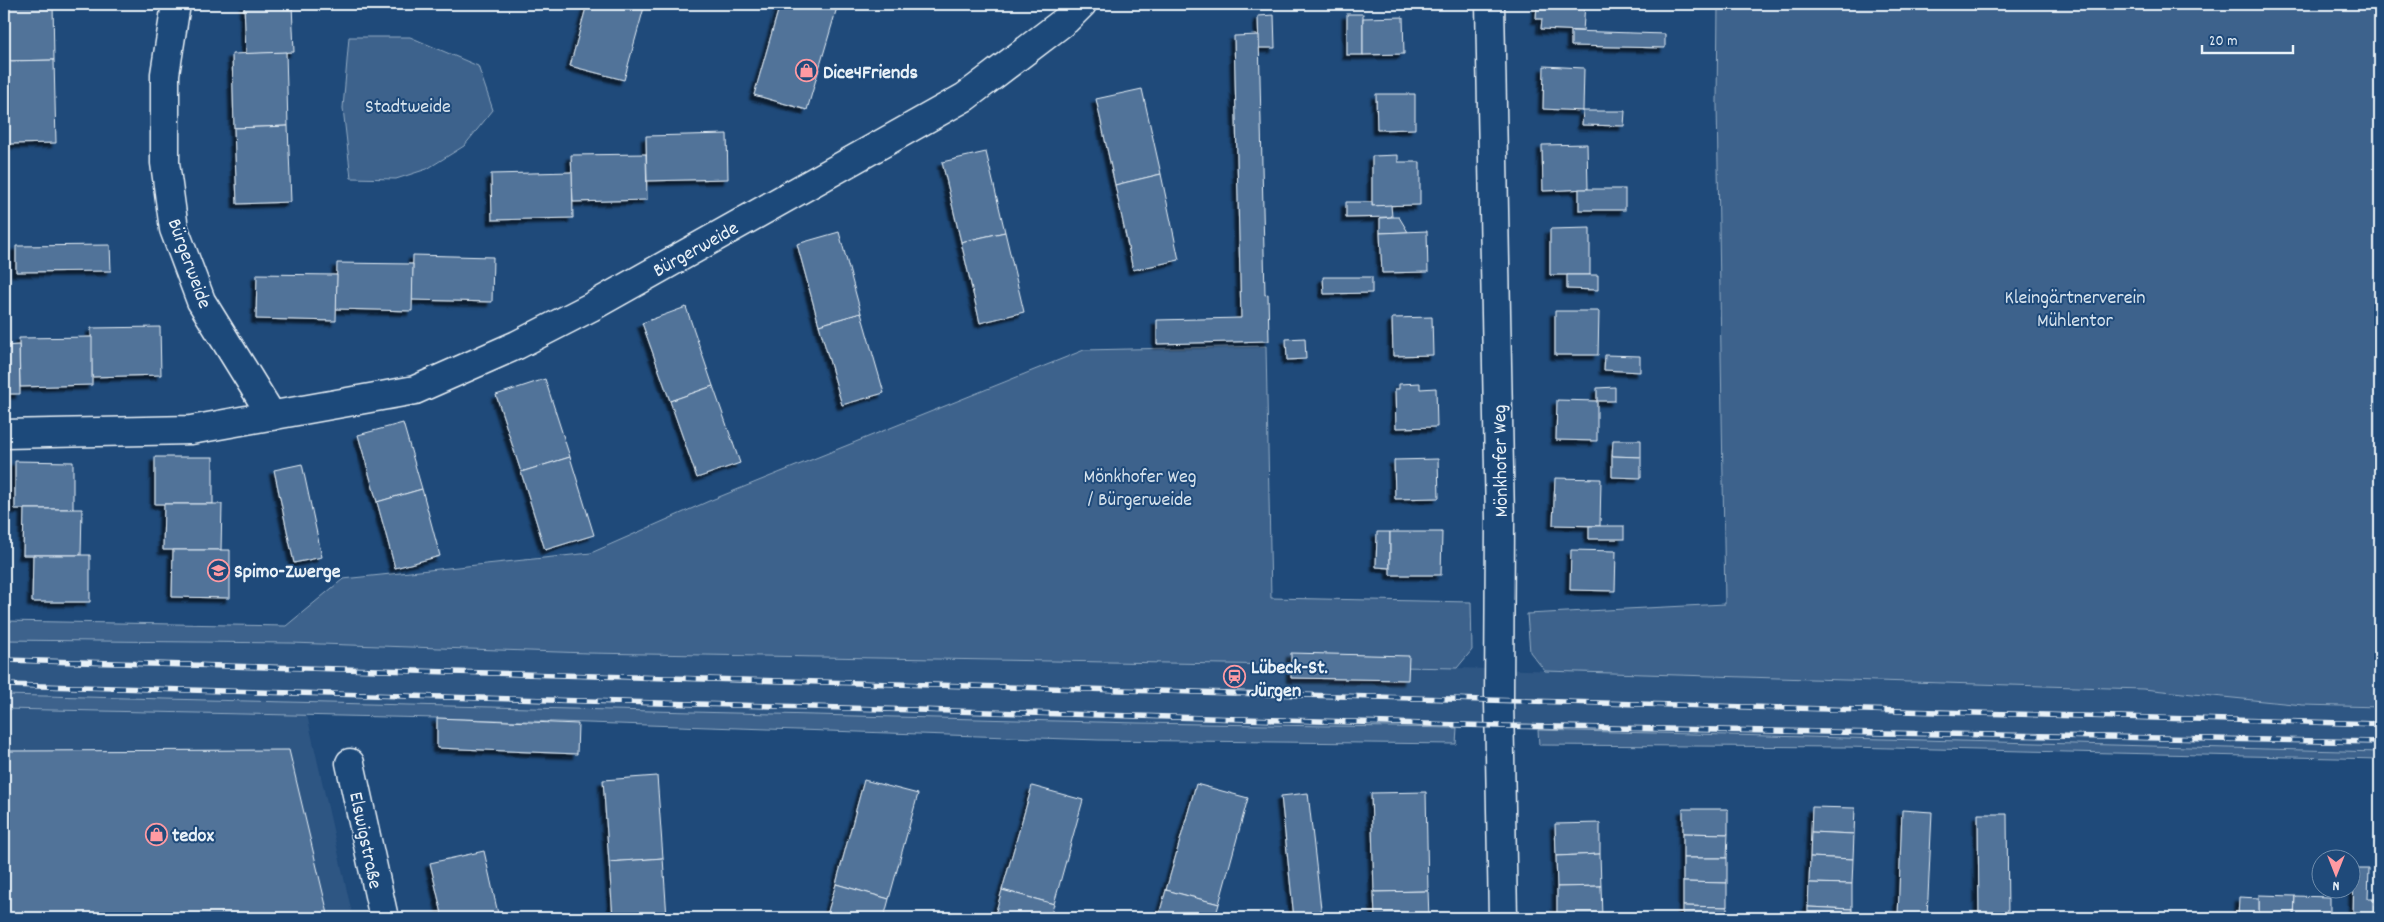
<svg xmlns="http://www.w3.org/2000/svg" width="2384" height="922" font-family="Dekko,sans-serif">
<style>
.built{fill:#2e5683}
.green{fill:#3c628c;stroke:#92aac2}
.building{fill:#517399;stroke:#e8f1f8;filter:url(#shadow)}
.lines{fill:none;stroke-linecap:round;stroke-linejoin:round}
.minor-casing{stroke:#e8f1f8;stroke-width:31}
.minor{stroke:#1f4a7a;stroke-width:28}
.rail-casing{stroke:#e8f1f8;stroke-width:5.5}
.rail{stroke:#1f4a7a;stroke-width:4;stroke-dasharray:11;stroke-linecap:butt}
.labels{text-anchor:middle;stroke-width:4;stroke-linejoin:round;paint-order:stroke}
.poi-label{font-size:20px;font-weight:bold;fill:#e8f1f8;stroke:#1f4a7a;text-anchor:start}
.park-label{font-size:20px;fill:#d7e3ed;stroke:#1f4a7a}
.street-label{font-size:20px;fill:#e8f1f8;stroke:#1f4a7a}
</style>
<defs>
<filter id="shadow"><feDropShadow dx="-4.5" dy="4.5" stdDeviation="1" flood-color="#0009"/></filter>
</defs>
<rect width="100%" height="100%" fill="#1f4a7a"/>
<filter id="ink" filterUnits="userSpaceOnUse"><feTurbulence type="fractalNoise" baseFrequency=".02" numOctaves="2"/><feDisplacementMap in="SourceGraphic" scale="10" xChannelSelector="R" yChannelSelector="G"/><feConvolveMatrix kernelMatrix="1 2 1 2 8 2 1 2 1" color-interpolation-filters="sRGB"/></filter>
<g filter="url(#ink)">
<g class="built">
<polygon points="4,640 291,643 588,653 1457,668 2143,689 2303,705 2380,707 2380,752 1457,728 1138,723 4,695"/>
<polygon points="4,709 307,715 353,918 4,918"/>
</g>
<g class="green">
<polygon points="1718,4 2380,4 2380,707 2303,705 2143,689 1545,671 1530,652 1527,614 1725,604 1717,103"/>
<polygon points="349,37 410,37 478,66 493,110 464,146 427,169 396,179 351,178 343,108"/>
<polygon points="1266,346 1271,598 1471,602 1472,650 1457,668 588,653 291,643 4,640 4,621 286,626 343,579 591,553 709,501 1084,350"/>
<polygon points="4,695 1138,723 1457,728 1456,744 1099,740 437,718 4,709"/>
<polygon points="1538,730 2380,752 2380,759 1846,747 1539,745"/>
</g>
<g class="building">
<polygon points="6,4 53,4 54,60 7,61"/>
<polygon points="244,4 292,4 294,52 246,54"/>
<polygon points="587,4 645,4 624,80 570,66"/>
<polygon points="780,4 838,4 807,110 754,95"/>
<polygon points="1537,4 1585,4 1583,31 1541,29 1542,19 1536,19"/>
<rect x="1347" y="14" width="16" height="41"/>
<polygon points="1274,15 1275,48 1259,48 1258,16"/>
<polygon points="1403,17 1404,54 1363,55 1363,18"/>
<polygon points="1571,31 1665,34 1665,48 1571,46"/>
<polygon points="1259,35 1265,295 1268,294 1269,341 1157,344 1157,320 1241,318 1234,36"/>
<polygon points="286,52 288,126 234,128 232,54"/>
<polygon points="54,60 56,143 9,144 7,61"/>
<polygon points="1544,66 1584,68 1583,111 1543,109"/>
<polygon points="1142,89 1161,174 1115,185 1096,99"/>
<polygon points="1376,94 1415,94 1415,129 1377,130"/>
<polygon points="1583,111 1625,111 1624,126 1582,125"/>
<polygon points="288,126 291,202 237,204 234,128"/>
<polygon points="727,134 728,179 647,181 646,136"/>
<polygon points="1587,144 1588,189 1543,191 1542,145"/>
<polygon points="986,152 1005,232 961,242 942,162"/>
<polygon points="646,154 647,200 573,202 571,155"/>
<polygon points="1398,155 1398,162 1420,162 1420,205 1372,206 1372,156"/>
<polygon points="572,172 573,218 492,220 491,174"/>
<polygon points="1161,174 1179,260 1133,270 1115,185"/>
<rect x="1579" y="189" width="46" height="21"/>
<polygon points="1346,202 1372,202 1372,206 1391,205 1392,217 1346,218"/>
<polygon points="1392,217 1399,217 1408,232 1380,233 1380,218"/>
<polygon points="1590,228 1590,275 1550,275 1550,229"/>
<polygon points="1427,231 1428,272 1382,273 1380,233"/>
<polygon points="839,232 861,313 819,325 797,244"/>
<polygon points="1005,232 1024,312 980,323 961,242"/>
<polygon points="110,245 111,271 16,272 16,246"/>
<polygon points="413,255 493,257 492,302 412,300"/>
<polygon points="337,263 413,264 412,311 336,309"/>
<polygon points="257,274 337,275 336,321 256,319"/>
<polygon points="1567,275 1598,275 1598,290 1567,289"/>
<polygon points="1323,277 1372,277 1372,293 1324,294"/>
<polygon points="686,307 713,386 670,401 642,323"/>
<polygon points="1555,311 1599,311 1598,355 1555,355"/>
<polygon points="861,313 884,393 842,405 819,325"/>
<polygon points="1432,317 1433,355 1393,356 1392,318"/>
<polygon points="160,327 161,375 92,377 91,328"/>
<polygon points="92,337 92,385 20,387 19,338"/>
<polygon points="1305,338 1306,359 1287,360 1286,339"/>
<polygon points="19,345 20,394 4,394 4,346"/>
<polygon points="1605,355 1640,356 1640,372 1604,370"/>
<polygon points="545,379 570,457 521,472 496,395"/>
<polygon points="1420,383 1420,389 1436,388 1437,427 1396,428 1395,389 1399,389 1399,384"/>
<polygon points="713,386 740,463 697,478 670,401"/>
<polygon points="1615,387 1615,401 1597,401 1597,388"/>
<polygon points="1557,400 1597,401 1597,441 1556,440"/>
<polygon points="403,423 422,489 377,502 358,435"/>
<polygon points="1613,440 1641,440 1641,457 1612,456"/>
<polygon points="1612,456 1641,457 1641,478 1612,477"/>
<rect x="155" y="457" width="58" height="47"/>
<polygon points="570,457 594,535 545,550 521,472"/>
<polygon points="1438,459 1439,498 1395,499 1394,460"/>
<polygon points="15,461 73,462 73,509 15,509"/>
<polygon points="302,464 322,557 294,563 274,470"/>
<polygon points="1555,478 1601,479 1600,526 1553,525"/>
<polygon points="422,489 440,556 395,568 377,502"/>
<polygon points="164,504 222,504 221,550 163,550"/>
<polygon points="24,509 82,509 81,555 23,555"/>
<rect x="1589" y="526" width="35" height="13"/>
<polygon points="1377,532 1390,532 1390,568 1376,567"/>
<polygon points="1390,532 1442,532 1441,575 1390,575"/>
<polygon points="173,550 230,550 230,598 172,597"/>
<polygon points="1571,550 1616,551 1615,591 1570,590"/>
<polygon points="33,555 90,555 90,602 32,602"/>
<polygon points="1291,653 1409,656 1408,680 1291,678"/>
<polygon points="437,718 578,724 577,754 437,748"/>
<polygon points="289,750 329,918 4,918 4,751"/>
<polygon points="657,776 663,858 609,862 603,780"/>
<polygon points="864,780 918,794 889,899 836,884"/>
<polygon points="1196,784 1248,798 1219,904 1166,890"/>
<polygon points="1032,786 1083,800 1054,904 1002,890"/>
<polygon points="1426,792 1428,891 1374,892 1371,793"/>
<polygon points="1308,793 1322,918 1294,918 1281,796"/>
<polygon points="1812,807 1855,808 1854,834 1811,832"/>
<polygon points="1683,809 1728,809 1728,834 1683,833"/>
<polygon points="1902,810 1932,812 1927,918 1898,918"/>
<polygon points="1978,814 2007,814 2008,918 1979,918"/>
<polygon points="1600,823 1600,854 1556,856 1555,824"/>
<polygon points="1811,832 1854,834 1853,859 1810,857"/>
<polygon points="1683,833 1728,834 1727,858 1683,858"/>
<polygon points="484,851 499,918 443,918 430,863"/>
<polygon points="1600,854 1601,886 1557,887 1556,856"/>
<polygon points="1810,857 1853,859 1852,884 1809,883"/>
<polygon points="663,858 667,918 613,918 609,862"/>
<polygon points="1683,858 1727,858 1727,883 1683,882"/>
<polygon points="2354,869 2369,869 2368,899 2373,899 2373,918 2353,918"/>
<polygon points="1683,882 1727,883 1727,907 1683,906"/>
<polygon points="1809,883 1852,884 1852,909 1808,907"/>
<polygon points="836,884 889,899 884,918 826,918"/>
<polygon points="1601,886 1602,917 1557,918 1557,887"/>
<polygon points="1002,890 1054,904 1050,918 994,918"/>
<polygon points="1166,890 1219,904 1215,918 1158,918"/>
<polygon points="1428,891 1429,918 1375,918 1374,892"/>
<polygon points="2259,895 2295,896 2294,918 2259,918"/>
<polygon points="2295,896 2330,897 2330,918 2294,918"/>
<polygon points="2239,897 2259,898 2259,918 2238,918"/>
<rect x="2373" y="899" width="7" height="19"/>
<polygon points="1683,906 1727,907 1727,918 1683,918"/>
<polygon points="1808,907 1852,909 1852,918 1808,918"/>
</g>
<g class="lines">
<defs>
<g id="minor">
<polyline points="176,4 165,74 165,163 174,229 201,301 272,416"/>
<polyline points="1490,4 1500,520 1499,700 1503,918"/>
<polyline points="4,434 191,430 415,390 517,345 591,307 965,97 1066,20 1082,4"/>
<polyline points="350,763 384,918"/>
</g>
</defs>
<use href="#minor" class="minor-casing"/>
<use href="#minor" class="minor"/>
<defs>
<g id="rail">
<polyline points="4,660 2380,724"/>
<polyline points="4,685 1499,726 2380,742"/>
</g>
</defs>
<use href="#rail" class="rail-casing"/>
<use href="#rail" class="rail"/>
</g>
</g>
<defs>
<symbol id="shop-ring" viewBox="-11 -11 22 22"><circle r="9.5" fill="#1f4a7a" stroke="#ff9aa2" stroke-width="1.5"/><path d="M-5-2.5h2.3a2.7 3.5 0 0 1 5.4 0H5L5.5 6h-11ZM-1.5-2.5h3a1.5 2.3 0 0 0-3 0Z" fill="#ff9aa2"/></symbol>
<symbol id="school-ring" viewBox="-11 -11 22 22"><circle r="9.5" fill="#1f4a7a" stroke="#ff9aa2" stroke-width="1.5"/><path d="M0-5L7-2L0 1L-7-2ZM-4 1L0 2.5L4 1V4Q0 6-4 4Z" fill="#ff9aa2"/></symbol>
<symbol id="station-ring" viewBox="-11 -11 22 22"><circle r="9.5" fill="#1f4a7a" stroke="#ff9aa2" stroke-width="1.5"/><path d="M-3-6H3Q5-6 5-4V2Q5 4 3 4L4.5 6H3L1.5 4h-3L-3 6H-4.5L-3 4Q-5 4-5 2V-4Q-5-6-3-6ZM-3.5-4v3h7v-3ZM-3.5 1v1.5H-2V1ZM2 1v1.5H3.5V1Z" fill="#ff9aa2"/></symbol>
</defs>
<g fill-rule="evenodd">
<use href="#shop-ring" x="794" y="58" width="25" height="25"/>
<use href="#school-ring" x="206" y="558" width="25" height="25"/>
<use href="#station-ring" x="1222" y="664" width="25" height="25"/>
<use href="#shop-ring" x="144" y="822" width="25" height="25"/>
</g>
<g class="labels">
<g class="poi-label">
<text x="823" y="78">Dice4Friends</text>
<text x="234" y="577">Spimo-Zwerge</text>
<text x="1251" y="673">Lübeck-St.<tspan x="1251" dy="23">Jürgen</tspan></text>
<text x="172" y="841">tedox</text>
</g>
<g class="park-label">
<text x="408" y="112">Stadtweide</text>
<text x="2075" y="303">Kleingärtnerverein<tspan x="2075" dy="23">Mühlentor</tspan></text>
<text x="1140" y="482">Mönkhofer Weg<tspan x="1140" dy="23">/ Bürgerweide</tspan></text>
</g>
<g class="street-label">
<text transform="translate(695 248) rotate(-29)" y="7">Bürgerweide</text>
<text transform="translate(191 263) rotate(70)" y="7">Bürgerweide</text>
<text transform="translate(1499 461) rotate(-91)" y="7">Mönkhofer Weg</text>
<text transform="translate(367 840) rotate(78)" y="7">Elswigstraße</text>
</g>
</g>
<rect width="2384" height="922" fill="none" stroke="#1f4a7a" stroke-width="20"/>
<rect x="10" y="10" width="2364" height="902" fill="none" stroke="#e8f1f8" stroke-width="2" filter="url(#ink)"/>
<g transform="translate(2336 874) rotate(180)"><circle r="24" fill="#1f4a7a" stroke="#6f8dac"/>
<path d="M0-4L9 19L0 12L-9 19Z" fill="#ff9aa2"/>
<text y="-8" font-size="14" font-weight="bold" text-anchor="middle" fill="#e8f1f8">N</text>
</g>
<path d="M2202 45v8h91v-8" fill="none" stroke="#e8f1f8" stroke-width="2.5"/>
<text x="2209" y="45" font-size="15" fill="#e8f1f8" stroke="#1f4a7a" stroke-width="4" paint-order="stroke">20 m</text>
</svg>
